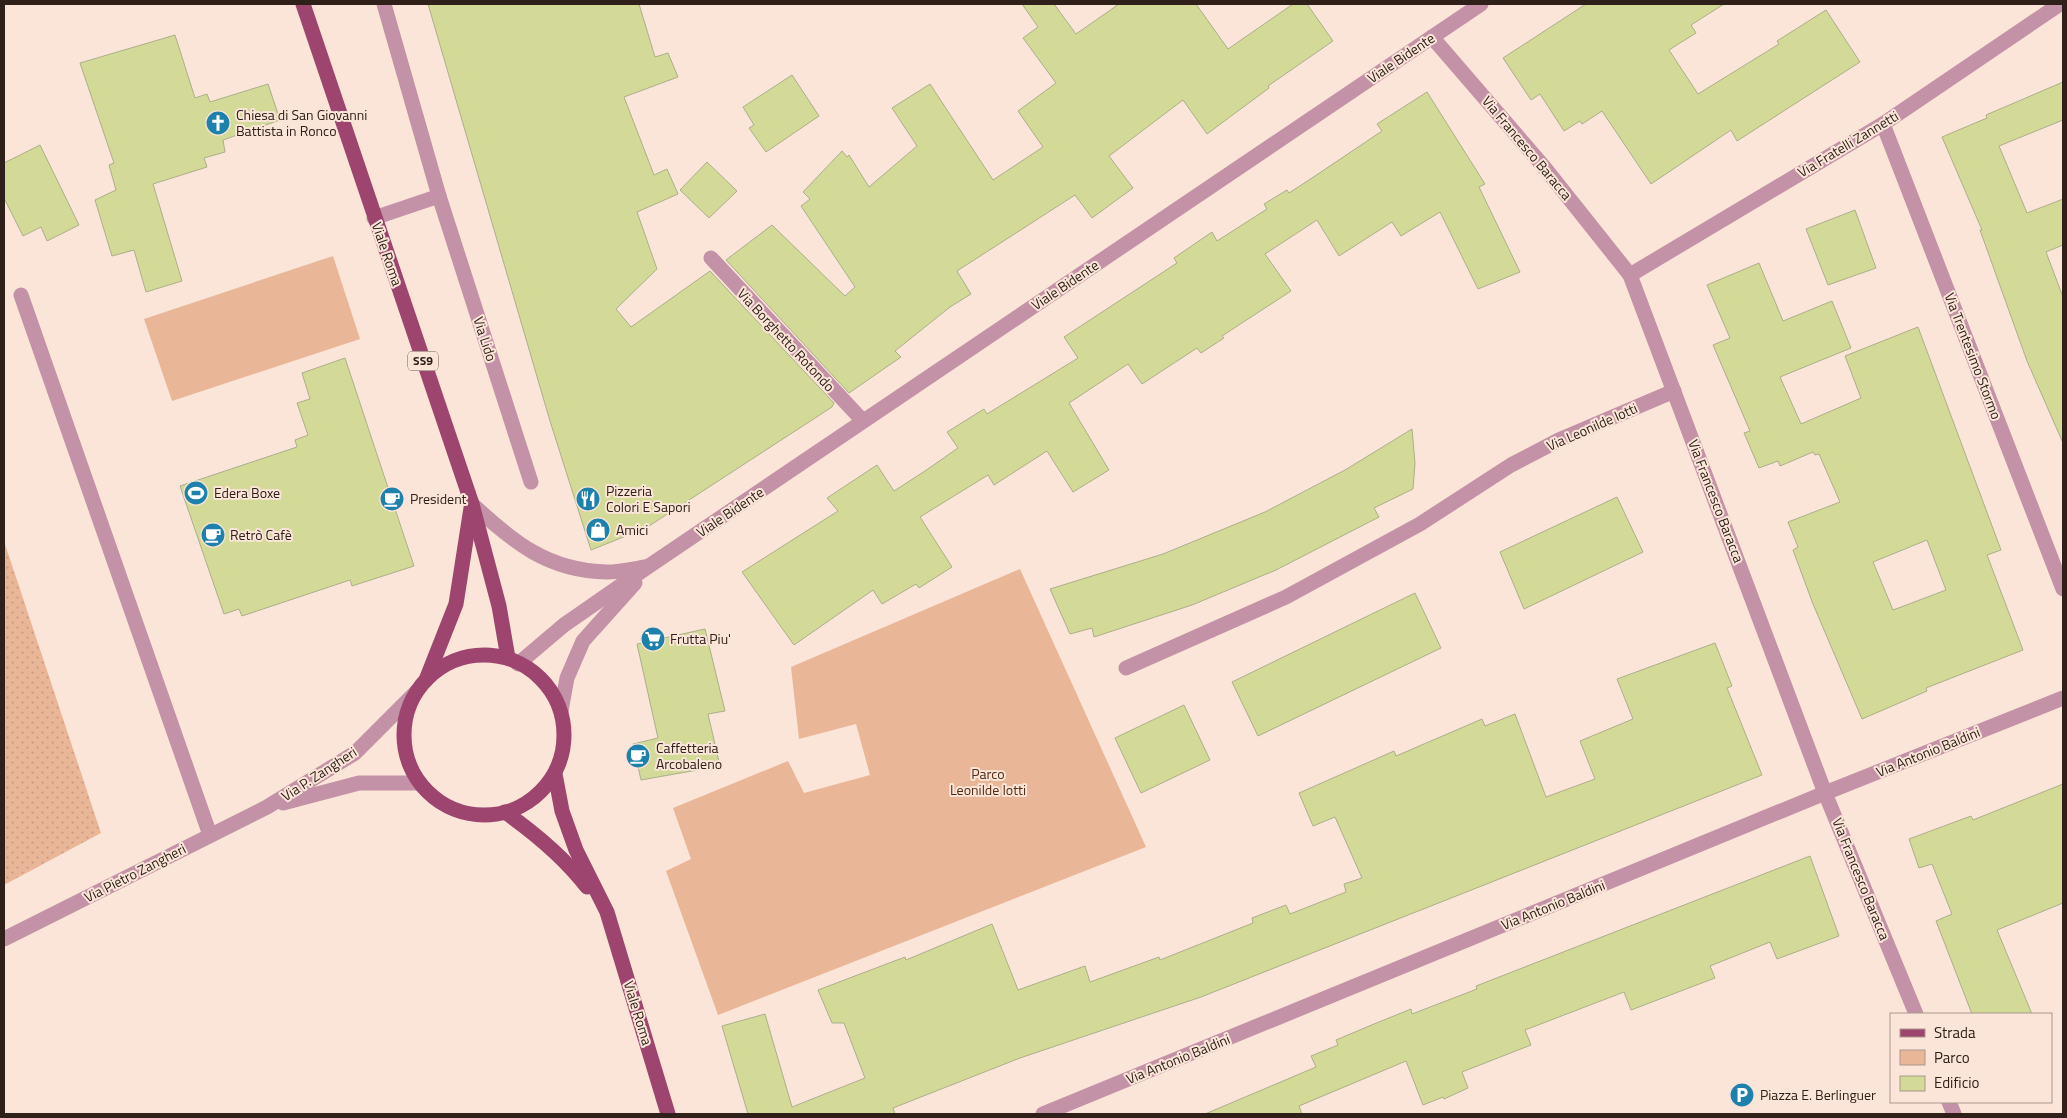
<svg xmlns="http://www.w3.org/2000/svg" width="2067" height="1118" font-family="'Titillium Web',sans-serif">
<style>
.grass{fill:url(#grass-dots)}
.park{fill:#eab698}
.building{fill:#d3d996;stroke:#abaf8b;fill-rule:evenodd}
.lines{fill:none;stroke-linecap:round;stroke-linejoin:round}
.minor{stroke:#c492a7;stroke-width:15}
.major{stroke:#9d456f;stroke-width:15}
.labels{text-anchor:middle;stroke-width:4;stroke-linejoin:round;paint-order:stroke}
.shield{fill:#fbe5d8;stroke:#6c5c52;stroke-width:1}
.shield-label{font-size:12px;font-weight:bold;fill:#2f2119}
.street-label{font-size:14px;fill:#2f2119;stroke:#fbe5d8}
.poi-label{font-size:14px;fill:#2f2119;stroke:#fbe5d8;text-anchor:start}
.park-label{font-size:14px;fill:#532b10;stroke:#fbe5d8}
</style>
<defs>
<pattern id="grass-dots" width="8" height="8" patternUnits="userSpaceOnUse" patternTransform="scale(1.25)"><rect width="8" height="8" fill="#eab698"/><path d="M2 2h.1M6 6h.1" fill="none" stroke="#c99c82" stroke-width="1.8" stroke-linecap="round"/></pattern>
</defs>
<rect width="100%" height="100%" fill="#fbe5d8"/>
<polygon class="grass" points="4,541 101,833 4,885"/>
<g class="park">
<polygon points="333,256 360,339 172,401 144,319"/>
<polygon points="1020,569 1146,847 718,1015 666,871 691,859 673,808 788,761 804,793 870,775 856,724 799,739 791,667"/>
</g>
<g class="building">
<polygon points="428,4 639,4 655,57 668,53 678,77 624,97 654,175 667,169 678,194 637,212 657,269 616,309 631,327 710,271 834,403 832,407 646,528 591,550 550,421"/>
<polygon points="1022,4 1054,4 1076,34 1119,4 1196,4 1228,49 1293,4 1307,4 1333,41 1268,86 1269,88 1207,134 1183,100 1109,156 1133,188 1092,218 1075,195 957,271 971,294 950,307 895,351 901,357 849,393 726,260 772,225 845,296 855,287 801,206 810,199 803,192 842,151 847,157 849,155 869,187 917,146 892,108 930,84 993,180 1043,147 1018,111 1056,83 1023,38 1038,27"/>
<polygon points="1586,4 1724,4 1691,25 1696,33 1669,50 1698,94 1779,44 1777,41 1826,10 1860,62 1737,141 1731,130 1651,184 1602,111 1582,124 1580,121 1564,131 1540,94 1531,100 1503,58"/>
<polygon points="175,35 195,98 207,94 210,102 268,84 280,120 223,140 225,152 204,158 207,167 153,184 182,281 146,292 134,250 112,256 95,200 116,190 109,165 114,163 80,63"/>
<polygon points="792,75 819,116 766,152 749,128 754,125 743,107"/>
<polygon points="2063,82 2063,120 1999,146 2027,213 2063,199 2063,245 2046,252 2063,297 2063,443 2027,361 1980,230 1982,230 1942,137 1987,118 1986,115"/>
<polygon points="1427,92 1485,184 1479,187 1520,272 1478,289 1440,212 1401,236 1392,222 1339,256 1317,220 1265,254 1291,291 1222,336 1224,338 1201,353 1197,348 1142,384 1128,364 1069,403 1109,470 1073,492 1047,451 994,485 988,475 920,517 952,567 919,588 916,584 882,604 873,590 794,645 742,572 838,511 827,498 877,465 894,491 925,471 958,448 947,432 984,409 987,414 1078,358 1064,337 1177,263 1174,258 1212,232 1217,241 1267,209 1264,204 1287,190 1289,193 1315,176 1382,131 1377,124"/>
<polygon points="40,145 79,225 47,241 41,227 23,236 4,198 4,163"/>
<polygon points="707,162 737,191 709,218 680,190"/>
<polygon points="1855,210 1876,268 1828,285 1806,229"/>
<path d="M 1759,263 L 1783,321 L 1832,301 L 1851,348 L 1780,377 L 1801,424 L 1861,398 L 1845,356 L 1918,327 L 2001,550 L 1987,555 L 2023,650 L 1926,688 L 1927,691 L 1862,719 L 1813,604 L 1793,550 L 1798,547 L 1788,522 L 1840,502 L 1819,454 L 1815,455 L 1813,452 L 1780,466 L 1778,461 L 1759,468 L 1744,433 L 1750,431 L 1713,345 L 1730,338 L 1707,285 ZM 1927,540 L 1946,590 L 1893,610 L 1873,562 Z"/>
<polygon points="345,358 414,566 352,586 350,580 242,616 239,609 224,614 180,486 297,447 295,440 308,435 297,403 310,399 302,373"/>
<polygon points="1412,429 1415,463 1413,489 1374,508 1379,517 1276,570 1192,605 1094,637 1092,628 1070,634 1050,589 1163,554 1265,512 1345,470"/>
<polygon points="1617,497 1643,552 1524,609 1500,552"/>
<polygon points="1415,593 1441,648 1258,736 1232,682"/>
<polygon points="705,629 725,711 708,714 720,766 641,780 633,744 658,738 637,644"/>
<polygon points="1715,643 1732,686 1727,688 1762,775 1201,997 1020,1058 893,1108 895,1114 748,1114 722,1026 765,1014 792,1107 865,1078 844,1023 832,1023 818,990 905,957 906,960 992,924 1018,990 1085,966 1090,982 1159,957 1160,960 1253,923 1252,918 1286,905 1290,914 1346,892 1344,884 1362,878 1335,817 1313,826 1299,793 1394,751 1396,756 1482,719 1485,726 1515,714 1546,797 1595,779 1580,741 1633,719 1617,679"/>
<polygon points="1184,705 1210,760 1141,793 1115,738"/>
<polygon points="2063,784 2063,903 1997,930 2032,1014 1972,1014 1936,921 1952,914 1932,864 1919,868 1909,839 1971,816 1973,820"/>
<polygon points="1810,856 1839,936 1777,959 1770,942 1710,966 1715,978 1631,1010 1624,992 1525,1030 1531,1045 1462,1072 1468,1088 1444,1099 1443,1097 1423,1105 1406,1061 1299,1106 1302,1114 1205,1114 1316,1067 1311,1056 1338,1045 1336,1040 1374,1024 1411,1009 1412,1014 1477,989 1476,986"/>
</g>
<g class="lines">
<g class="minor">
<polyline points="384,4 439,196 531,482"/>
<polyline points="1432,37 1544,167 1630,275 1825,793 1916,1014"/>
<polyline points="1883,124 2063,589"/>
<polyline points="374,218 439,196"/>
<polyline points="711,258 863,421"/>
<polyline points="1630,275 1883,124 2060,4"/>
<polyline points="21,295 210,835"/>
<path d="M 472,504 C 513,542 548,571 607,572 C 619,572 633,569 645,567"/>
<polyline points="518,664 564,625 649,566 1481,4"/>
<polyline points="1126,668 1286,597 1420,524 1511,465 1559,440 1674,391"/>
<polyline points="561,711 567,678 583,641 635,583"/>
<polyline points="283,803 359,783 420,783"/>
<polyline points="4,939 267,807 355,753 416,692"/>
<polyline points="1949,1102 1954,1114"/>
<polyline points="1043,1114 1825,793 2063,698"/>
</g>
<g class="major">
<polyline points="303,4 472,504 499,606 508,658"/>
<circle cx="484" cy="735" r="80"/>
<polyline points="426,680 456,604 471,508"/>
<polyline points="555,774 562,811 576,850 607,912 668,1114"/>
<path d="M 505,812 C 536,834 564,857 587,887"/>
</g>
</g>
<defs>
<symbol id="church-disc" viewBox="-11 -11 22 22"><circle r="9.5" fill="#1d81ac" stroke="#fbe5d8"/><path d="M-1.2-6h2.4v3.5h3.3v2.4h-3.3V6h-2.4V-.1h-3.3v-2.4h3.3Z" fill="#fff"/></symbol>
<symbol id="stadium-disc" viewBox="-11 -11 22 22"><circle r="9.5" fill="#1d81ac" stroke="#fbe5d8"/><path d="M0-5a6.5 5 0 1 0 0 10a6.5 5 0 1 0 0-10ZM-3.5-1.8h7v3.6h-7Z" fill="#fff"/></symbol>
<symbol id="cafe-disc" viewBox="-11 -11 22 22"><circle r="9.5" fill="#1d81ac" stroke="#fbe5d8"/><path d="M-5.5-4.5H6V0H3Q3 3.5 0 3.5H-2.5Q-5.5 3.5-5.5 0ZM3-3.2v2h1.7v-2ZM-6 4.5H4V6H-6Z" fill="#fff"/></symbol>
<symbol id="restaurant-disc" viewBox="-11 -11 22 22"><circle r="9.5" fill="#1d81ac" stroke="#fbe5d8"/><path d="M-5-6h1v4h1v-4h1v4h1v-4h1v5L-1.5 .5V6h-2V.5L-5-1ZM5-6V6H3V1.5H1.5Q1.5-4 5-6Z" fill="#fff"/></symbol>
<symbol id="shop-disc" viewBox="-11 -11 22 22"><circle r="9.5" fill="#1d81ac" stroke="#fbe5d8"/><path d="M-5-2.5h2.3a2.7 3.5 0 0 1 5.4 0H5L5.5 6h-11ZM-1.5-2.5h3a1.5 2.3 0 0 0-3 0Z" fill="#fff"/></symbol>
<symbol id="supermarket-disc" viewBox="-11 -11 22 22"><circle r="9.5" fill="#1d81ac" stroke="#fbe5d8"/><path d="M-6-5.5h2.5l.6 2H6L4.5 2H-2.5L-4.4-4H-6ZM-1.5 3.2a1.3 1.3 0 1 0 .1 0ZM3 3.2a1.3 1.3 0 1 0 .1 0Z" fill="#fff"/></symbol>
<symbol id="parking-disc" viewBox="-11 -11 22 22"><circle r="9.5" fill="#1d81ac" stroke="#fbe5d8"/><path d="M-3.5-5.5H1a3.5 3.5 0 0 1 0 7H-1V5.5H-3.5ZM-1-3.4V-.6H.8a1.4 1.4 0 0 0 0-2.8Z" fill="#fff"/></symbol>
</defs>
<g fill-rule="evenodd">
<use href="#church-disc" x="204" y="109" width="28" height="28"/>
<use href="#stadium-disc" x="182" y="479" width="28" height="28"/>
<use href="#cafe-disc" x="378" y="485" width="28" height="28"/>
<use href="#restaurant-disc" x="574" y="485" width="28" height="28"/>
<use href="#shop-disc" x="584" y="516" width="28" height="28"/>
<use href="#cafe-disc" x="199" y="521" width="28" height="28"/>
<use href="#supermarket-disc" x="639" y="625" width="28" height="28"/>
<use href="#cafe-disc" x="624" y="742" width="28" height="28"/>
<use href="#parking-disc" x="1728" y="1081" width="28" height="28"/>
</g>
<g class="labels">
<rect class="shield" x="408" y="351.5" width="30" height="19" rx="4"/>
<g class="shield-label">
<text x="423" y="365">SS9</text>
</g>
<g class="street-label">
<text transform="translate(1401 58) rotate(-34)" y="5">Viale Bidente</text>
<text transform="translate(1848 144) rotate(-31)" y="5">Via Fratelli Zannetti</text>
<text transform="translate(1527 148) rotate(50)" y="5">Via Francesco Baracca</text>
<text transform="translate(387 254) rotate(71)" y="5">Viale Roma</text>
<text transform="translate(1065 285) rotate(-34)" y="5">Viale Bidente</text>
<text transform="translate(485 339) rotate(72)" y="5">Via Lido</text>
<text transform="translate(786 340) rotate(47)" y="5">Via Borghetto Rotondo</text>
<text transform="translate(1973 356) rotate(69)" y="5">Via Trentesimo Stormo</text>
<text transform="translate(1592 427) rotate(-24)" y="5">Via Leonilde Iotti</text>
<text transform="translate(1716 501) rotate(69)" y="5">Via Francesco Baracca</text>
<text transform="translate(730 512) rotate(-34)" y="5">Viale Bidente</text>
<text transform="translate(1928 752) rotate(-22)" y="5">Via Antonio Baldini</text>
<text transform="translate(319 774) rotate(-33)" y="5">Via P. Zangheri</text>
<text transform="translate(135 873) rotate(-27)" y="5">Via Pietro Zangheri</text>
<text transform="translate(1861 879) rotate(68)" y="5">Via Francesco Baracca</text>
<text transform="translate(1553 905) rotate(-22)" y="5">Via Antonio Baldini</text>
<text transform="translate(638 1013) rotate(73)" y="5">Viale Roma</text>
<text transform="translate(1178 1059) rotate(-22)" y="5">Via Antonio Baldini</text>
</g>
<g class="poi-label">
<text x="236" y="120">Chiesa di San Giovanni<tspan x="236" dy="16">Battista in Ronco</tspan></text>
<text x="606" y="496">Pizzeria<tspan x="606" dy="16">Colori E Sapori</tspan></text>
<text x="214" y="498">Edera Boxe</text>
<text x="410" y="504">President</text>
<text x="616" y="535">Amici</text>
<text x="230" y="540">Retrò Cafè</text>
<text x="670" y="644">Frutta Piu'</text>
<text x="656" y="753">Caffetteria<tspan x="656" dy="16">Arcobaleno</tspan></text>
<text x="1760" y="1100">Piazza E. Berlinguer</text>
</g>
<g class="park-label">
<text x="988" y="779">Parco<tspan x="988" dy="16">Leonilde Iotti</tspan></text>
</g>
</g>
<rect width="2067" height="1118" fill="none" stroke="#2f2119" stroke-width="10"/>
<rect x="1890" y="1013" width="162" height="90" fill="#fbe5d8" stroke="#a9978c"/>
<rect x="1900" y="1029" width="25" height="8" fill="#9d456f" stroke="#a9978c"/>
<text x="1934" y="1038" font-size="15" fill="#2f2119">Strada</text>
<rect x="1900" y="1050" width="25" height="15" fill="#eab698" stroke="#a9978c"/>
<text x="1934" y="1063" font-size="15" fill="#2f2119">Parco</text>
<rect x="1900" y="1076" width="25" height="15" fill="#d3d996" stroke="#a9978c"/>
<text x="1934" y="1088" font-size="15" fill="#2f2119">Edificio</text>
</svg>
